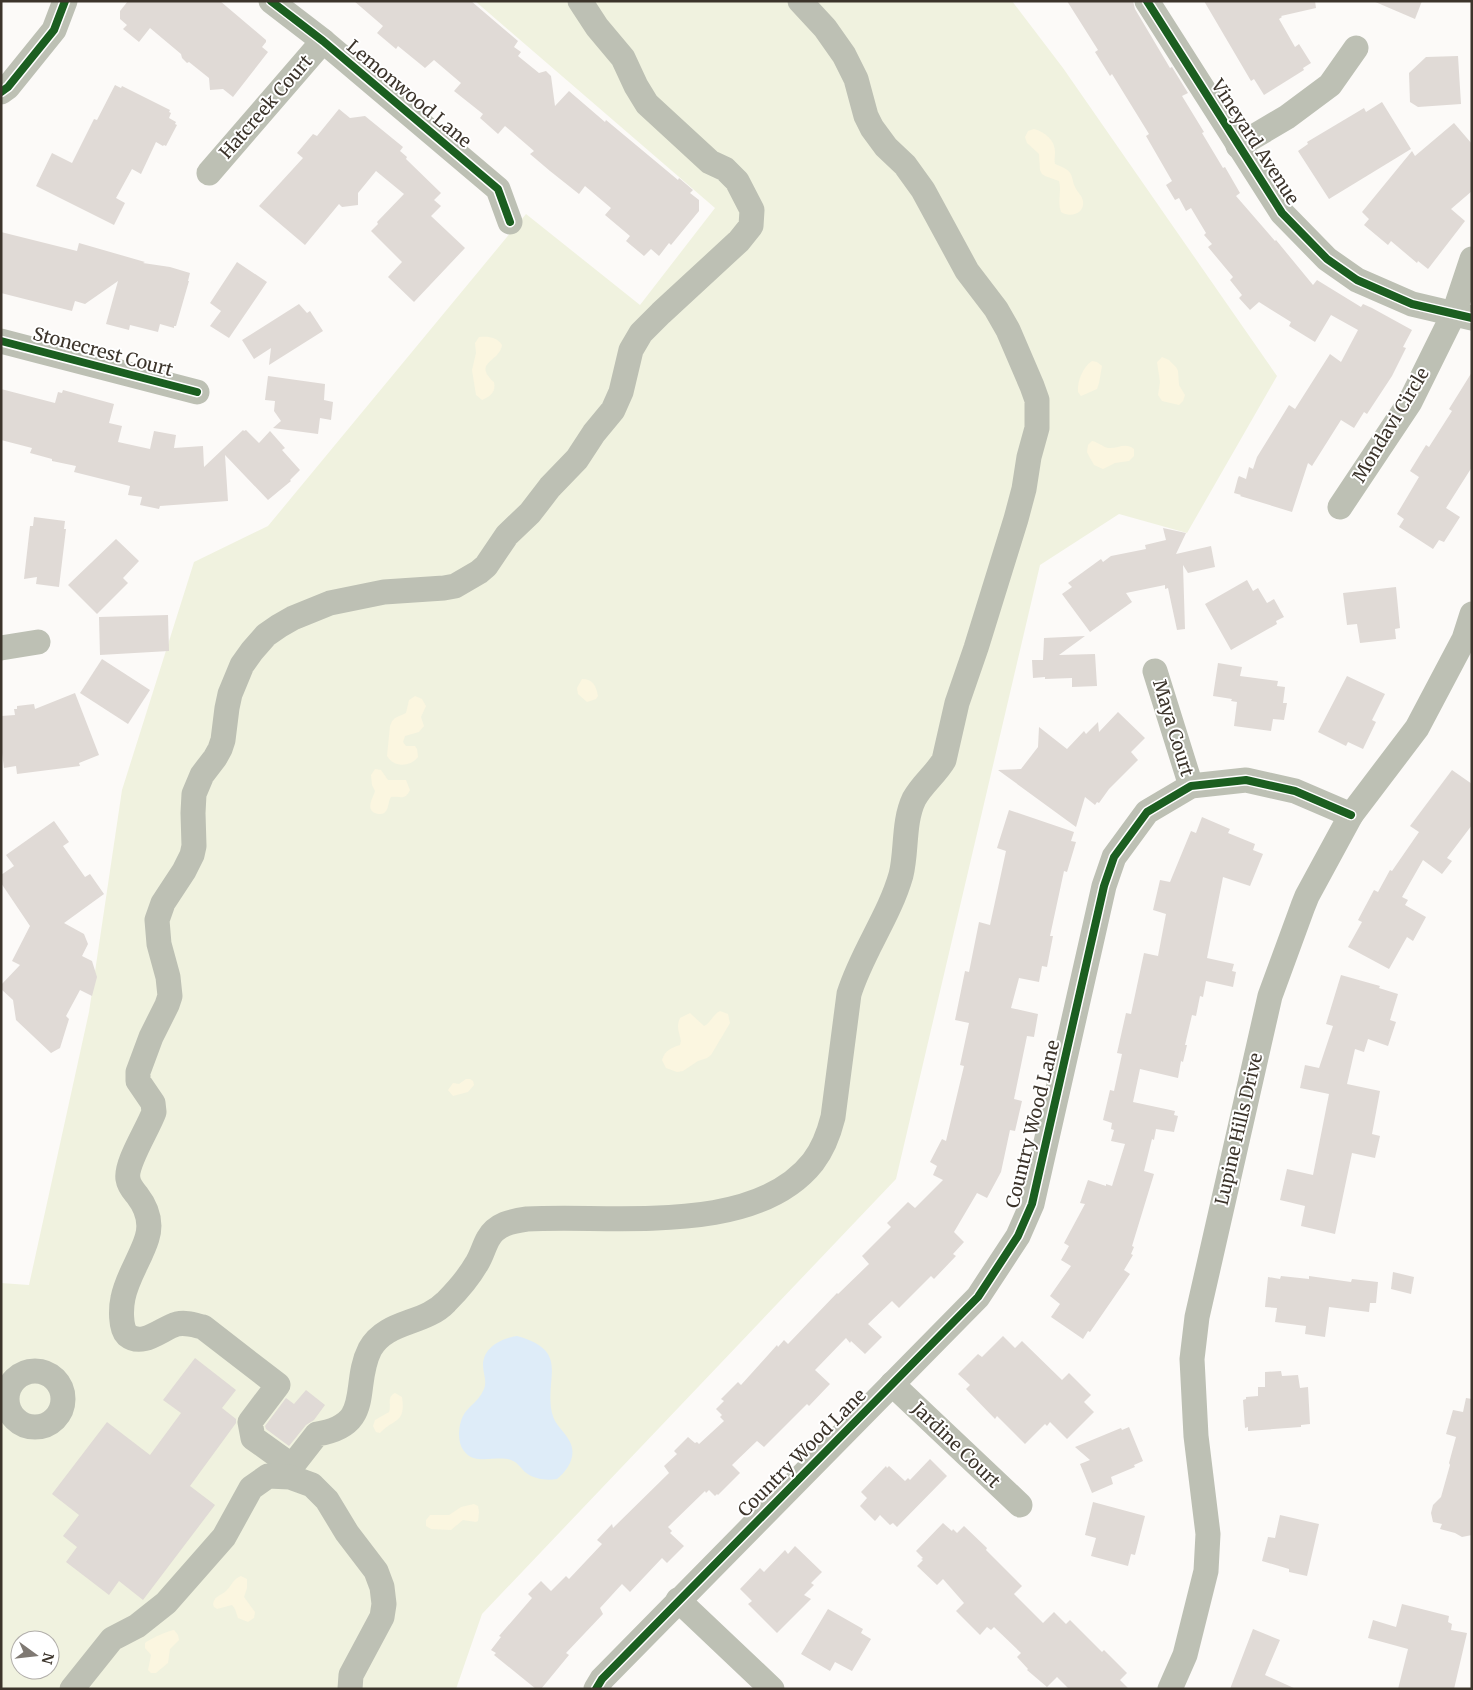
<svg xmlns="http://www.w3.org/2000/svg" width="1473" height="1690" font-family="Merriweather,serif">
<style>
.green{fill:#f0f2df;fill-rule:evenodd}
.sand{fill:#fbf6e0}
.water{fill:#deecf8}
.building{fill:#e0dad6}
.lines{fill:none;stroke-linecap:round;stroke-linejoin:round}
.minor{stroke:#bdc0b4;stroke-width:25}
.cycleway-casing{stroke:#fff;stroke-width:11}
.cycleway{stroke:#1b5e20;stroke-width:8}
.labels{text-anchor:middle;stroke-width:4;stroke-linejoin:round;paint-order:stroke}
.street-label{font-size:18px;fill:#3c342b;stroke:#fff}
</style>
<rect width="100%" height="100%" fill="#fcfaf8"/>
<path class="green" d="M 475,1 L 1012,1 L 1063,68 L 1277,376 L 1187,533 L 1119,514 L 1040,565 L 896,1179 L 482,1614 L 456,1689 L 1,1689 L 1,1283 L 29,1285 L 89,1012 L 122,790 L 194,562 L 268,526 L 526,214 L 640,305 L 715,208 ZM 20,1640 L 50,1640 L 50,1670 L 20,1670 Z"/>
<g class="sand">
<path d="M 1034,129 C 1045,132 1055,140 1055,152 C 1055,157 1054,160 1055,164 C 1059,166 1063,167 1066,169 C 1073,173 1072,181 1075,187 C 1077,192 1082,195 1083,201 C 1085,214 1070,218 1061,212 C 1057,200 1062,192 1059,181 L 1045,176 L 1042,174 L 1040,170 L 1039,154 L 1027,143 L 1025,137 L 1028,131 Z"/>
<path d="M 479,337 C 488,336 497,337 502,345 C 500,362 472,362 494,382 C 496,392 491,396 482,400 L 476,395 L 472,370 L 476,353 L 475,343 Z"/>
<polygon points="1162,357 1169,360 1176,367 1178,371 1179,385 1185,395 1183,401 1179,405 1162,401 1158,395 1160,382 1157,362"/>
<path d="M 1092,361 L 1097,362 L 1102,366 L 1099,383 L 1097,389 L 1081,396 L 1078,392 C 1077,381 1083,367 1092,361 Z"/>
<path d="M 1092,441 C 1098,442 1103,447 1108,448 C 1118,449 1125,442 1134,449 L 1134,456 L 1129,461 L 1115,463 L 1103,469 L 1094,465 L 1090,458 L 1087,452 L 1088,445 Z"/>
<path d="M 582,679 C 593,679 596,686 598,696 L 596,699 L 587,702 L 578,694 L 577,688 Z"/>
<path d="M 415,696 L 422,699 L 426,706 L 421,717 L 424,726 L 419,732 L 405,736 L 403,742 L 406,746 L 415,746 L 417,749 L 418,757 C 410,767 394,768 387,756 L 390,726 L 392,721 L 395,718 L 406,713 L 409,700 Z"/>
<path d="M 375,769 L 381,770 L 388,780 L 406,780 L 410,790 C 405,801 400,796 391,797 C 388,801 389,809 385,812 C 384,814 380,814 378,814 C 364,811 373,798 375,791 L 372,785 L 371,775 Z"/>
<path d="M 720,1011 L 728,1014 L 730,1023 L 711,1055 L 707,1058 L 698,1061 L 683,1071 L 677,1072 L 666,1068 L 662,1060 C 665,1050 671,1048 680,1045 L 681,1041 C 679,1031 676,1027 680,1018 L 690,1013 L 704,1026 C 710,1024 713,1014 720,1011 Z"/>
<polygon points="466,1079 470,1079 473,1081 474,1085 468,1092 453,1096 448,1090 453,1083 459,1084"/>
<path d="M 395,1393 L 402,1397 C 406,1424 394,1418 380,1433 L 376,1432 L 373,1426 L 375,1420 L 389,1412 C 392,1405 386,1397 395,1393 Z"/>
<polygon points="474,1504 478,1506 479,1512 478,1521 476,1522 463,1520 451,1530 431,1529 426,1526 426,1520 430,1515 449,1515 461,1507"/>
<path d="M 241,1576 L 247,1579 L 247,1588 L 244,1597 L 255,1612 L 254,1618 L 248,1622 L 238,1618 L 235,1609 L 232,1605 L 217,1609 L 214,1607 L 213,1604 C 215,1595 221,1596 227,1590 C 232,1585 233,1579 241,1576 Z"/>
<path d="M 174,1630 L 178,1635 L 179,1640 L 170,1649 L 168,1663 L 156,1673 L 151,1673 L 148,1670 L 151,1655 L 145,1648 L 145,1643 C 150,1639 167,1631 174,1630 Z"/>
</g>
<path class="water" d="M 517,1336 C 571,1351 544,1377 552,1413 C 555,1426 565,1431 570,1442 C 577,1456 568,1470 557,1479 C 547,1481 533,1479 525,1472 C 520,1467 517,1462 511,1460 C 496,1455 475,1466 464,1451 C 460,1446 459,1439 459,1433 C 461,1406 474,1409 483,1391 C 488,1382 483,1374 483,1365 C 483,1347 502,1338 517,1336 Z"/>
<g class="building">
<polygon points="128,1 220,1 266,40 266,42 262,47 268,52 233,97 223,89 210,90 209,78 189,62 187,63 182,58 181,54 150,28 139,42 123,29 127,25 120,19 120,11"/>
<polygon points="354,1 471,1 518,41 514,47 521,52 518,56 539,73 546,71 551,76 555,106 569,91 605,122 606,120 678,180 679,178 693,190 690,193 699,200 699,211 671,245 669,243 659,256 651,249 644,256 626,241 630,236 605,215 611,208 585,186 579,194 550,171 530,154 534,151 505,126 498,134 480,118 483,114 454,91 461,83 434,60 425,68 398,46 396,49 377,33 383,26"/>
<polygon points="1067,1 1133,1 1135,9 1170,68 1172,67 1188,93 1182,96 1204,132 1202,133 1223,168 1225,167 1240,193 1236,196 1275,241 1276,240 1313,285 1317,280 1361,307 1363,304 1372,308 1412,330 1403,347 1406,348 1392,376 1367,414 1364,412 1354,428 1341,420 1312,466 1308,463 1292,512 1240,496 1241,495 1234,493 1238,478 1239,476 1246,479 1249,467 1253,469 1257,457 1289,405 1295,409 1330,354 1341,362 1358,330 1331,315 1315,342 1289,326 1291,322 1259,302 1250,310 1239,298 1242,295 1230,280 1233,277 1208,247 1212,244 1204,235 1206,233 1191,208 1186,211 1179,198 1175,200 1166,185 1172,181 1146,136 1149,134 1112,74 1110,76 1095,52 1098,50"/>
<polygon points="1204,1 1315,1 1316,8 1281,16 1282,17 1279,19 1295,47 1299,44 1311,63 1303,68 1304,70 1264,95 1254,79 1251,81"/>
<polygon points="1373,1 1422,1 1415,19"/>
<polygon points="1458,56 1461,104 1418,107 1410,102 1409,73 1426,57"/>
<polygon points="115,85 121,88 122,86 170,110 169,112 171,113 169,118 176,122 175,124 177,125 166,146 164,145 163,146 156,142 141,174 132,169 116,198 125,203 114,225 36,186 52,153 72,163 94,119 97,120"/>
<polygon points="1382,102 1411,149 1329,199 1298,151 1308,144 1307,142 1354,114 1364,108 1366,112"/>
<polygon points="339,109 350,118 365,116 403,147 400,151 407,157 406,159 441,193 434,200 441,206 431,216 465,248 414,302 388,277 402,262 371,231 378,224 377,222 404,194 376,171 358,193 358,205 342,207 339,204 305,245 259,206 303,158 297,153 313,134 317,136"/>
<polygon points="1454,123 1472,144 1472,191 1451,209 1465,221 1428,269 1418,261 1417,263 1391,241 1388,245 1364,225 1369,219 1362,212 1412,151 1415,156"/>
<polygon points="1,232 77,251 79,243 145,262 143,263 170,267 190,273 188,281 189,281 176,326 174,326 174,328 160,324 158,332 130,325 129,330 106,324 118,281 85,304 75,301 72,311 1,293"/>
<polygon points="237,262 267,282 229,338 210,326 221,311 210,303"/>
<polygon points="299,304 307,313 310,311 323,331 269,365 271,348 254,359 242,340"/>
<polygon points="1472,372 1472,467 1446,508 1460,517 1444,542 1439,540 1433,549 1399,527 1404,519 1397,514 1419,477 1410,471 1426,445 1429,447 1452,411 1449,409"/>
<polygon points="268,376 325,384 324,400 333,402 331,420 320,418 318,434 273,428 281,421 274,411 275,401 265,400"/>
<polygon points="1,389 55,403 58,392 62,393 63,390 114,404 109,423 122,426 118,442 150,449 154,431 176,435 174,448 203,446 204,467 243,430 244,431 246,430 259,443 270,431 285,448 282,450 300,470 290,480 291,481 268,500 225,455 228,501 160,506 159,509 140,505 142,497 128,495 130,486 74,472 76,466 52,461 52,459 30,453 32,448 1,440"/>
<polygon points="34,517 65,521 64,529 66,529 59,587 36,584 37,577 24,579 30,526 33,526"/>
<polygon points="1163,528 1186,533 1176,554 1211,546 1215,567 1188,573 1183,565 1185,629 1177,630 1168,588 1165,589 1165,585 1126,593 1132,602 1090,632 1062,594 1072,587 1068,583 1101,559 1103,562 1111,556 1146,549 1145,545 1166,540"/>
<polygon points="116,539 139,561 123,578 128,583 97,614 68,585"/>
<polygon points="1247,580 1253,591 1258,588 1267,603 1274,599 1284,617 1276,621 1277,624 1231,650 1205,604"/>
<polygon points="1396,587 1400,628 1395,629 1396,639 1360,643 1357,624 1347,625 1343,593"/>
<polygon points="168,615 169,651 100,655 99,617"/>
<polygon points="1085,636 1059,655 1095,654 1097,686 1072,687 1072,678 1045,679 1045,677 1033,678 1032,660 1043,660 1044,638"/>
<polygon points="102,659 150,690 128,724 80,693"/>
<polygon points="1218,663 1242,667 1240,676 1278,681 1277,686 1285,687 1283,703 1287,703 1284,720 1273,719 1271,731 1234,726 1237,702 1231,701 1232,699 1213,696"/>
<polygon points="1347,676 1385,694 1372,720 1376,722 1363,749 1348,742 1346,746 1318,732"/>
<polygon points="75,693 99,755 79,763 80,766 17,774 16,766 4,768 1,745 1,716 15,715 14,709 17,709 17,706 34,704 35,709"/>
<polygon points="1118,712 1145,738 1131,752 1138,760 1109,789 1099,803 1097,802 1095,805 1085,797 1076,827 998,770 1021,769 1038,747 1039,727 1067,749 1084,731 1086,734 1098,722 1099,732"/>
<polygon points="1452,770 1472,784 1472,825 1447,858 1452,861 1442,874 1423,860 1402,897 1408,900 1405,905 1426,917 1413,941 1407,937 1389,969 1348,947 1362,922 1358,920 1374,890 1378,892 1390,870 1392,871 1419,832 1410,826"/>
<polygon points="1009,810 1074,832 1071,841 1076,842 1067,872 1064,871 1050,936 1053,936 1047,967 1042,966 1039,982 1019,978 1011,1008 1038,1014 1034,1037 1027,1036 1014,1099 1022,1101 1015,1131 1010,1130 1001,1172 987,1198 977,1193 954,1232 964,1242 953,1254 956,1256 934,1279 931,1276 899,1308 892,1301 868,1324 882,1337 865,1354 851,1341 850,1343 846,1338 815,1370 830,1384 809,1406 807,1404 764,1447 757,1441 732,1465 740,1473 718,1495 717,1494 715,1496 709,1490 706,1493 705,1491 668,1527 672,1531 670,1533 684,1546 667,1563 662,1558 630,1592 622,1584 600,1608 603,1614 566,1653 569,1655 541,1689 536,1689 494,1655 496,1653 491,1650 501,1637 499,1636 532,1598 528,1594 541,1581 551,1591 566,1576 569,1579 602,1544 597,1540 612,1524 613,1528 669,1473 664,1466 677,1454 674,1451 688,1437 695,1443 697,1442 699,1444 724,1421 720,1417 722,1415 716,1409 724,1401 721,1399 738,1382 741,1385 777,1345 778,1347 784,1340 788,1344 837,1293 838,1294 869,1264 862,1256 891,1227 887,1223 908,1202 915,1208 943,1180 933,1175 937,1166 930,1162 942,1139 946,1141 964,1066 960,1065 969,1023 955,1020 965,971 969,972 979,922 990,925 1006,851 997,848"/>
<polygon points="1202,817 1230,829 1228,833 1255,844 1253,850 1263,854 1250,886 1223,877 1207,958 1234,964 1232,971 1236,972 1233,987 1206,981 1203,997 1200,996 1196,1016 1192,1015 1185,1045 1187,1045 1183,1062 1181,1061 1178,1078 1140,1069 1133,1102 1175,1111 1174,1115 1178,1116 1174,1132 1156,1129 1154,1140 1152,1139 1144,1171 1154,1174 1132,1246 1134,1247 1131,1254 1133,1255 1124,1270 1130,1274 1090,1332 1088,1331 1083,1339 1051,1317 1060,1304 1050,1296 1071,1266 1061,1260 1069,1246 1064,1243 1085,1204 1080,1203 1088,1180 1106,1186 1106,1184 1112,1186 1125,1144 1111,1141 1114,1130 1111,1129 1112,1123 1103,1120 1110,1090 1114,1091 1122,1054 1117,1053 1126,1013 1131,1014 1144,953 1158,956 1166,914 1153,910 1160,880 1170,882 1191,831 1196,833"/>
<polygon points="54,821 69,842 63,846 85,877 90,874 104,894 64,923 84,934 88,944 82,956 92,961 97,977 92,996 80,990 66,1016 69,1019 60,1048 51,1053 16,1020 13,1000 1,989 1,985 20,965 12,961 30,926 1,883 1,875 14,866 6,855"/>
<polygon points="1341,975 1380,986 1379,988 1398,994 1390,1020 1396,1022 1388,1046 1368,1039 1364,1052 1355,1049 1347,1084 1380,1091 1372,1134 1380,1136 1375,1158 1352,1153 1335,1234 1301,1226 1305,1206 1280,1200 1287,1169 1313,1175 1329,1094 1300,1088 1305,1065 1319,1068 1333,1026 1326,1024"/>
<polygon points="1393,1272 1414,1277 1411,1294 1391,1289"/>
<polygon points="1281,1276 1309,1279 1309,1276 1351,1282 1352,1279 1378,1282 1376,1303 1370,1303 1369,1312 1329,1307 1325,1337 1305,1334 1306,1326 1275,1322 1277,1308 1265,1307 1268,1277 1280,1279"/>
<polygon points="1003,1336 1015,1348 1022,1341 1062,1380 1069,1373 1091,1395 1084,1402 1094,1412 1067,1439 1050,1422 1047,1426 1045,1424 1025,1444 997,1416 995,1419 966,1389 970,1385 958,1374 978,1354 982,1357"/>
<polygon points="195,1358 236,1390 222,1408 236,1419 236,1423 190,1486 215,1505 143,1600 119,1581 109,1595 66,1562 77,1547 63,1536 79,1515 52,1494 107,1422 150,1455 181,1413 163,1400"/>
<polygon points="1281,1371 1282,1376 1298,1375 1300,1388 1308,1387 1310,1424 1301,1425 1301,1427 1248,1431 1248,1427 1245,1428 1243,1400 1246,1399 1246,1397 1258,1396 1258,1387 1265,1387 1265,1372"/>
<polygon points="306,1390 325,1405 314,1420 306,1425 289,1446 266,1429 265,1426 286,1398 294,1404"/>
<polygon points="1466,1398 1472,1399 1472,1535 1462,1537 1455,1533 1440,1529 1442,1524 1433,1522 1431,1513 1433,1505 1441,1497 1450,1465 1449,1463 1456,1437 1446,1434 1453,1410 1463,1412"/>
<polygon points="1129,1427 1143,1461 1134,1465 1135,1467 1111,1477 1113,1484 1092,1493 1080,1464 1090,1460 1075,1447 1121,1428 1122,1430"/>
<polygon points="930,1459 947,1476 897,1527 893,1523 890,1525 880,1515 875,1521 860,1506 867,1498 861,1492 886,1466 887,1468 889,1466 905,1481 908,1478 910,1480"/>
<polygon points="1093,1502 1145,1516 1135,1555 1131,1554 1128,1566 1091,1556 1096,1538 1085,1535"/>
<polygon points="1280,1515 1319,1524 1307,1576 1289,1572 1289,1569 1262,1561 1268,1537 1275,1538"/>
<polygon points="943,1523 952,1531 953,1529 957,1533 964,1526 987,1548 986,1550 1022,1586 1014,1594 1043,1623 1054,1612 1066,1624 1070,1620 1102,1652 1104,1650 1127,1673 1120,1680 1129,1689 1069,1689 1057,1677 1047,1687 1027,1670 1028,1669 1017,1657 1021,1653 994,1627 991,1630 987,1627 980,1635 956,1611 964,1603 943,1579 937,1585 917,1566 923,1560 921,1559 923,1558 916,1551"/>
<polygon points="795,1546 822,1572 811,1583 814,1585 804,1595 811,1599 777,1633 748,1604 752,1601 740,1589 760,1568 764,1572 785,1550 788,1554"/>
<polygon points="1402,1604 1449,1616 1448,1622 1452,1624 1451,1630 1467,1633 1454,1689 1398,1689 1408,1649 1368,1638 1373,1620 1396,1627"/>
<polygon points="828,1609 863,1629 861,1633 871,1639 852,1671 835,1662 830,1671 801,1654"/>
<polygon points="1253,1629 1280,1640 1265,1675 1296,1689 1230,1689"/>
</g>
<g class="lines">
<g class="minor">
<polyline points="271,1 323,41 498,189 510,222"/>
<path d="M 580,1 L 597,27 L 623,58 L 636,86 L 647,104 L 710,162 L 725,169 L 737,181 L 752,210 L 751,226 L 739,241 L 661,313 L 641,333 L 631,350 L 621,392 L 613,410 L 594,433 L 577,459 L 550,487 L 530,513 L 507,535 L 486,566 L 479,572 L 455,586 L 444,588 L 384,592 L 330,603 L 293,618 L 279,626 L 266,635 L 252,651 L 242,665 L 230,694 L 227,708 L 223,740 L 220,749 L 215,758 L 202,775 L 194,794 L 193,813 L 194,846 L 192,855 L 184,871 L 163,903 L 157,920 L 159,944 L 168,977 L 170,996 L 167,1005 L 151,1037 L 138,1072 L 138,1081 L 153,1103 L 154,1112 C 148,1129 125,1164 128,1179 C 129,1186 133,1190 137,1195 C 147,1208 152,1222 147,1238 C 141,1258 127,1277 123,1298 C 121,1307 120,1328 127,1335 C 143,1348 162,1328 177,1324 C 186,1322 194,1325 203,1327 L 278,1385 L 250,1422 L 253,1438 L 292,1466 L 317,1434 C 375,1425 351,1386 370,1349 C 386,1320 424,1325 446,1302 C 458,1290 469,1277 477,1263 C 482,1255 484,1246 488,1239 C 496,1224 512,1221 527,1219 C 612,1214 754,1237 813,1162 C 823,1149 829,1133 833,1117 L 849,994 C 862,952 889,917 901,875 C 907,851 903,822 914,799 C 922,784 936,774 944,760 L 957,703 L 976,648 L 1016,519 L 1024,489 L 1029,457 L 1037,428 L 1037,400 L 1032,386 L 1008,330 L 996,309 L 967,271 L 923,190 L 905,165 L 886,147 L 872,128 L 866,116 L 856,79 L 844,55 L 825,28 L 800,1"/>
<polyline points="1147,1 1282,213 1327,259 1357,280 1412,304 1472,318"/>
<polyline points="1,92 8,87 54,30 65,1"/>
<polyline points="1238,146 1287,117 1330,85 1356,48"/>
<polyline points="209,173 323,41"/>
<polyline points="1,341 197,392"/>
<polyline points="1340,507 1410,402 1454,313 1472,259"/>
<polyline points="1,648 38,642"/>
<polyline points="1155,671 1191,786"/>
<circle cx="35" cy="1399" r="28"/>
<polyline points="892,1384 1020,1505"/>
<polyline points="678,1600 772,1689"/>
<polyline points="72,1689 112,1639 137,1626 166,1603 224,1537 251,1488 268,1476 290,1477 312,1485 327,1500 347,1533 376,1571 382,1587 384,1604 382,1617 351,1675 350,1689"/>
<polyline points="596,1689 602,1679 978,1297 1018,1236 1032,1204 1104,886 1114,857 1147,812 1191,786 1246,780 1295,791 1351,815"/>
<polyline points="1170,1689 1185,1655 1206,1571 1208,1534 1196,1436 1192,1359 1197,1317 1270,996 1303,906 1307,896 1351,815 1417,728 1464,639 1472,614"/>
</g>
<defs>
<g id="cycleway">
<polyline points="271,1 323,41 498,189 510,222"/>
<polyline points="1147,1 1282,213 1327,259 1357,280 1412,304 1472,318"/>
<polyline points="1,92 8,87 54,30 65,1"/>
<polyline points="1,341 197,392"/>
<polyline points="596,1689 602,1679 978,1297 1018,1236 1032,1204 1104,886 1114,857 1147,812 1191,786 1246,780 1295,791 1351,815"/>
</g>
</defs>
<use href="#cycleway" class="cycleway-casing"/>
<use href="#cycleway" class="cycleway"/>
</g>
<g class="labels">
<g class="street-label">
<text transform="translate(409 94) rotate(40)" y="6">Lemonwood Lane</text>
<text transform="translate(266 107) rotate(-49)" y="6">Hatcreek Court</text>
<text transform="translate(1255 142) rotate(57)" y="6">Vineyard Avenue</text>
<text transform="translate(103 352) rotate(15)" y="6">Stonecrest Court</text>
<text transform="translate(1391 425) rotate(-59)" y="6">Mondavi Circle</text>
<text transform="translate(1173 728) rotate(73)" y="6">Maya Court</text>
<text transform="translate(1033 1124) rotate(-76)" y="6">Country Wood Lane</text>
<text transform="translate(1239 1129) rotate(-77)" y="6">Lupine Hills Drive</text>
<text transform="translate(956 1445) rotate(44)" y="6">Jardine Court</text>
<text transform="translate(802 1453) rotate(-45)" y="6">Country Wood Lane</text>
</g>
</g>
<rect width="1473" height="1690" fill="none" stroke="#3c342b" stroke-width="5"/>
<g transform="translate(35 1655) rotate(105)"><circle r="24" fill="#ffffff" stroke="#b1aeaa"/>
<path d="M0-4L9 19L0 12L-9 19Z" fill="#7f7973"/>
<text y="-8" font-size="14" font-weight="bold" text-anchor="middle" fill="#3c342b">N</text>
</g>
</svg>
